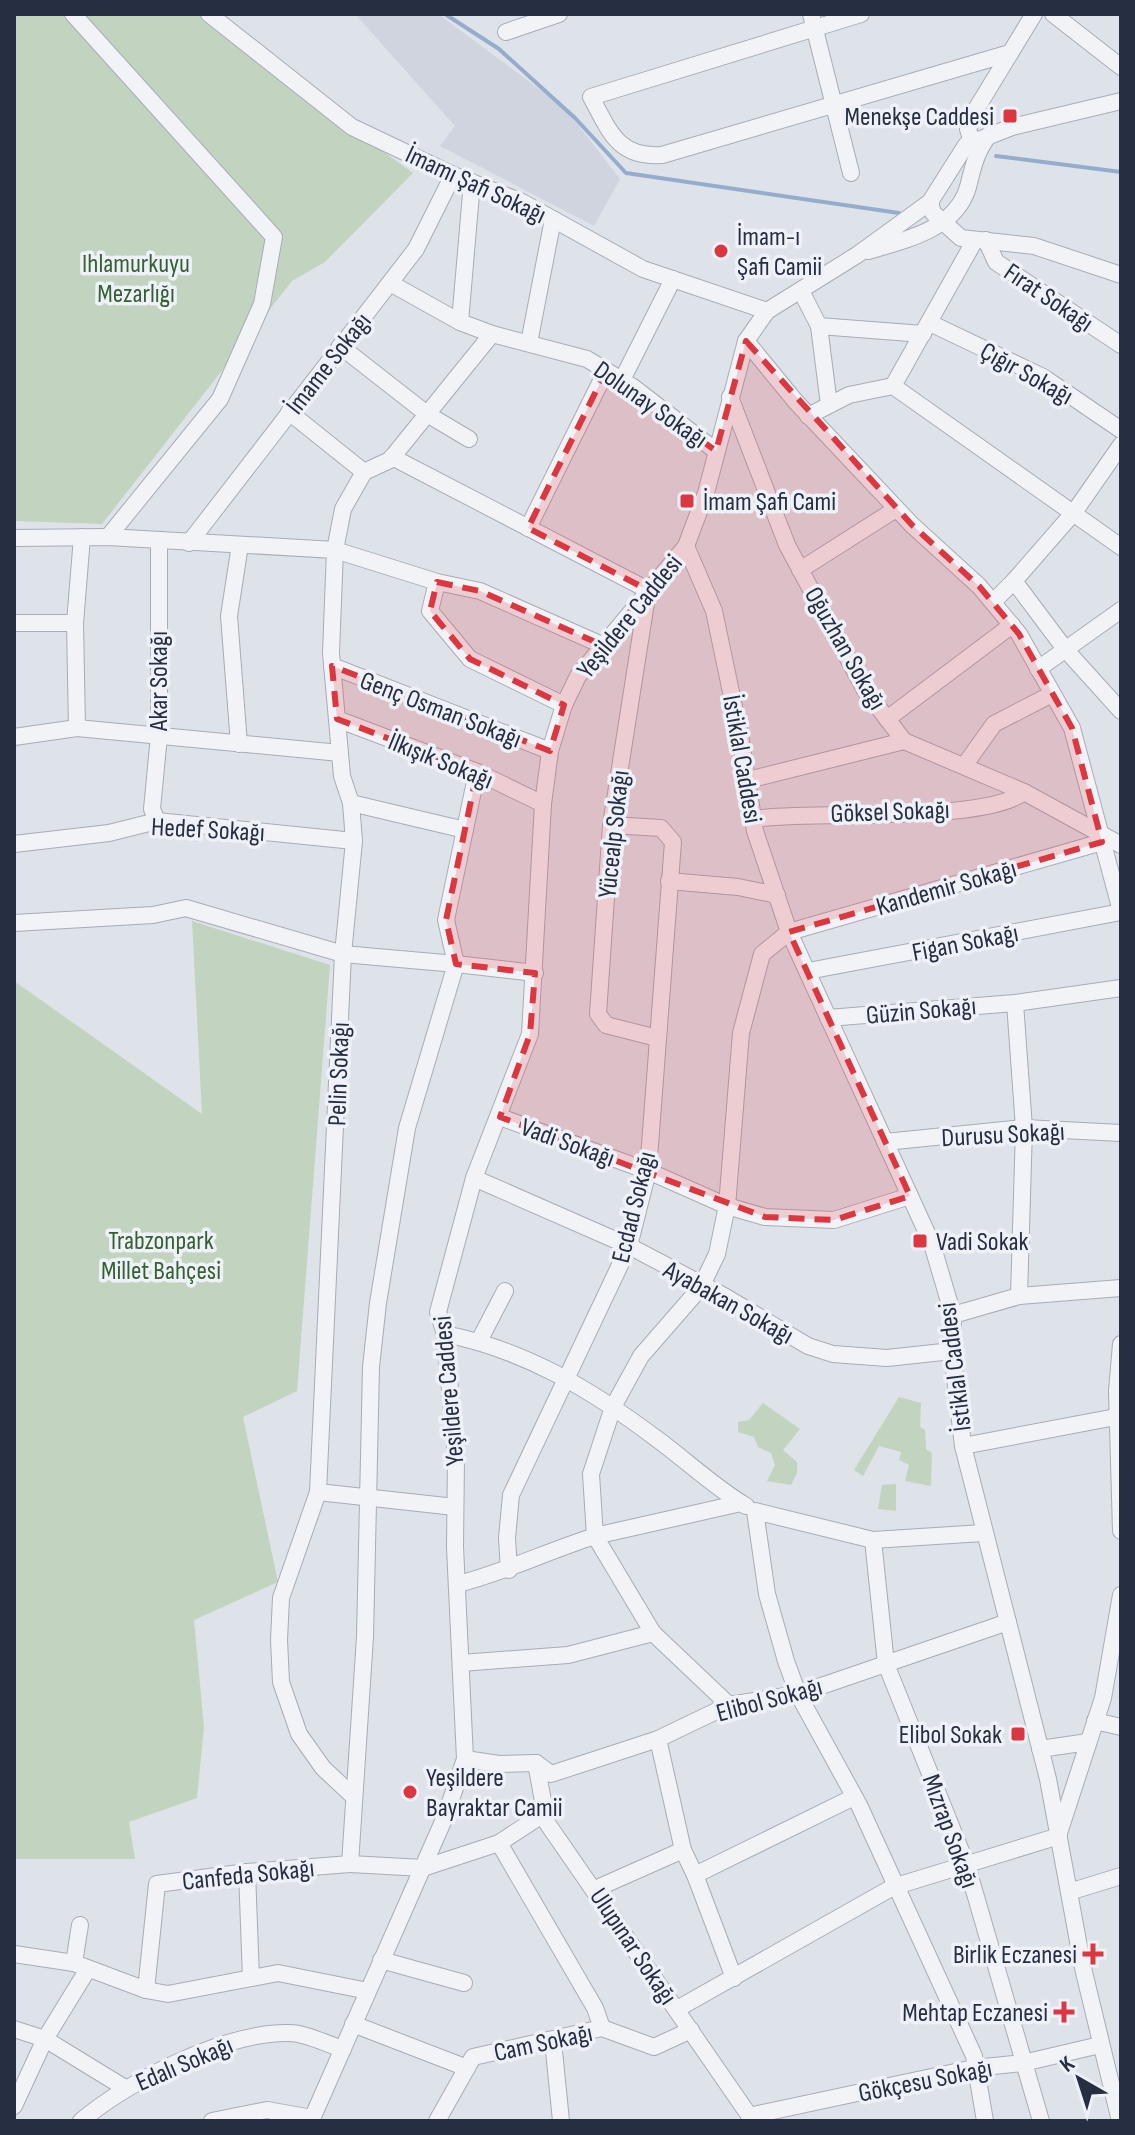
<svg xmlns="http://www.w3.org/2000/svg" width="1135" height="2135" font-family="'Sofia Sans Condensed',sans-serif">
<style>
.built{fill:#d0d4df}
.green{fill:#c2d4bf}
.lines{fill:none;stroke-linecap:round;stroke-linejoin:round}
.stream{stroke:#96accd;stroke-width:4}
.minor-casing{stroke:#a7acb7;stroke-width:18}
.minor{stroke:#f2f3f7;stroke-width:16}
.marked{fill:#db3741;fill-opacity:0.2;stroke:#db3741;stroke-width:6;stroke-dasharray:16 10;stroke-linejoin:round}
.poi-dot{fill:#db3741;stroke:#eef1f7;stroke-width:3}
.labels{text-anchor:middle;stroke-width:7;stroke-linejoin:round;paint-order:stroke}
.poi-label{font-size:26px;fill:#262e42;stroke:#eef1f7;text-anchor:end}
.street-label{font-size:26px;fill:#262e42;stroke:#eef1f7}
.park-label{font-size:26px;fill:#365f32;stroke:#eef1f7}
</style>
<rect width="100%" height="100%" fill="#dee2e9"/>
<polygon class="built" points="355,14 438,14 565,108 620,179 594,226 440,146 455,126"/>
<g class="green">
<polygon points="14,14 219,14 289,84 413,173 325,262 292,281 102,524 14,521"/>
<polygon points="192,921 330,965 297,1391 243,1417 278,1582 194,1620 204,1727 197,1798 129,1822 135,1859 14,1859 14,981 202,1114"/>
<polygon points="899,1397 921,1403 920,1427 925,1430 926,1449 932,1453 931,1486 905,1481 909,1465 899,1460 901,1452 879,1446 863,1476 854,1470"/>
<polygon points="763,1403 800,1429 783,1450 797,1462 797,1473 791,1485 767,1481 775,1465 771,1453 758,1447 754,1437 738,1432 738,1422 749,1420"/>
<polygon points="896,1484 896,1511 878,1509 882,1485"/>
</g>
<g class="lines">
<g class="stream">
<polyline points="445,14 499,49 575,118 626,173 899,213"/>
<polyline points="996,156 1121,172"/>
</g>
<defs>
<g id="minor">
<polyline points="73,14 274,237 262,304 220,399 108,537"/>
<polyline points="209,14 352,127 453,175 522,202 643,269 767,311"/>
<polyline points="811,14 851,173"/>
<path d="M 861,14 L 591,97 C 610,132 618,158 662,155 L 1010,53"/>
<polyline points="1053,14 1121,67"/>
<polyline points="506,32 559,14"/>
<polyline points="974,149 968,129 975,111 1034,14"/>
<polyline points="472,182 460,322 492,334 390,460 364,472 343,509 335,550 437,582 480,591 602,645"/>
<polyline points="930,202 933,213 961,238 1034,246 1121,275"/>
<polyline points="975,240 893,386 1121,547"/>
<polyline points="986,240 996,262 1121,345"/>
<path d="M 868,251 C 906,240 956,229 968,187 C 973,167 976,152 989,135"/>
<polyline points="390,283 460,322"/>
<polyline points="801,291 819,326 923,334"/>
<polyline points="930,323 1043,377 1121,430"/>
<polyline points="819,326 829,405"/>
<polyline points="492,334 587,359 633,387 716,451"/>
<polyline points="746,341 796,402 912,525 979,586 1019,634 1072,728 1121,911"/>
<polyline points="529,343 553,219"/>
<polyline points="340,346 427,414 469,439"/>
<polyline points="622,380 673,279"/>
<polyline points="730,397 787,545 865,690 904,741 1024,792 1121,845"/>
<polyline points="289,412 364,472"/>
<polyline points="808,416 849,395 893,386"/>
<polyline points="392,457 648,590 611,825 598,1014 606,1025 657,1038"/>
<polyline points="528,528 606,371"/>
<polyline points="14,538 108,537 335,550 331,653 342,776 351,803 354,841 343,954 318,1492 281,1598 279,1640 281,1682 299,1734 323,1768 354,1797"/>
<polyline points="189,543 416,249 453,175"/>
<polyline points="686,546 714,611 740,735 755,831 789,932 932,1244 953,1315 952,1351 963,1446 1048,1779 1083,1968 1120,2121"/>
<polyline points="800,570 896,509"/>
<polyline points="1014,581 1075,511 1121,445"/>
<polyline points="437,582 430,611 470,659 564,705"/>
<polyline points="993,602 1014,581 1065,649 1121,711"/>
<polyline points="14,623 75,623 77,728 340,753"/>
<polyline points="75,623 82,537"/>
<polyline points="332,666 550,751"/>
<polyline points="1038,669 1121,610"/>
<polyline points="337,719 477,772 543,804"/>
<polyline points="887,719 1012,625"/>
<polyline points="14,737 77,728"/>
<polyline points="239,744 229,616 240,545"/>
<polyline points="964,766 994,724 1052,694"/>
<polyline points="477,772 446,920 456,964 535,973"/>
<polyline points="748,780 904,741"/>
<polyline points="351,803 465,830"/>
<path d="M 753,819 C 813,810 984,824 1024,792"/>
<polyline points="157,821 152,809 159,736 159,540"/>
<polyline points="14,844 109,833 157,821 354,841"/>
<polyline points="669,881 738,887 777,895"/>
<polyline points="14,923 153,915 186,908 343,954 456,964 407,1128 378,1303 371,1367 365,1637 350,1864 423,1868 499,1843 545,1813"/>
<polyline points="808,971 1121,912"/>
<polyline points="828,1018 1015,1003"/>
<polyline points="500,1117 648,1171 727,1206 765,1217 834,1220 910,1196"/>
<polyline points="885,1142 1024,1128 1121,1133"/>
<polyline points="474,1178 629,1246 724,1296 808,1346 833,1354 887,1358 952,1351"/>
<polyline points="1019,1296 1024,1128 1015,1003 1121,988"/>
<polyline points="953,1315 1019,1296 1121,1288"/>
<path d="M 445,1334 C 525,1350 592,1390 657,1439 C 687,1461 714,1487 746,1506"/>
<polyline points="479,1341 505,1291"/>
<polyline points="1121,1344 1117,1391 1121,1531"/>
<polyline points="963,1446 1121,1416"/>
<polyline points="318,1492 455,1507"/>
<polyline points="741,1503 595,1536 591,1474 613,1407 641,1356 701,1287 717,1254 727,1206 741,1033 762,954 789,932 1102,842"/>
<polyline points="983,1533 873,1540 755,1511 767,1594 786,1661 798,1694 859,1805 974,2056 985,2121"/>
<polyline points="873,1540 886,1664 967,1866 1041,2121"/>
<polyline points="509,1570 507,1538 511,1495 629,1246 648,1171 673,842 661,828 611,825"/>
<path d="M 458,1584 C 505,1572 548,1551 595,1536 L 653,1633 L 568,1655 L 461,1663"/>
<polyline points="653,1633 729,1705"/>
<polyline points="1095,1721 1121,1727"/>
<polyline points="1040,1749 1088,1742"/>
<polyline points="465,1759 499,1764 536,1763"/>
<polyline points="536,1763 551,1774 658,1739 729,1705 798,1694 1008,1622"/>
<polyline points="536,1763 547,1823 753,2121"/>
<polyline points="1059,1833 1103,1698 1121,1595"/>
<polyline points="499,1843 595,2008 602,2028"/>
<polyline points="683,1850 695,1875 854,1797"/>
<polyline points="247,1872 251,1978"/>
<polyline points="695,1875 734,1978"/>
<polyline points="595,1889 683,1850 658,1739"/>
<polyline points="1069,1892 1121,1876"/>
<polyline points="14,1954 74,1963 146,1990 168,1994 278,1973 368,1991"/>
<polyline points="381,1960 464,1983"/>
<polyline points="74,1963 80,1925"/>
<polyline points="88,1969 45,2039 125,2088"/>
<polyline points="146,1990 157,1884 247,1872 350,1864"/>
<polyline points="677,2009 893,1887 1059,1836"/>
<polyline points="353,2024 467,2068"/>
<polyline points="14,2029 45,2039 14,2106"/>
<polyline points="553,2041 561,2121"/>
<polyline points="749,2116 974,2068 1023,2063 1100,2045"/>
<path d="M 81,2121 C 129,2081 225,2032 289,2033 C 306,2033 326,2044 343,2049"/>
<polyline points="212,2121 267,2110 312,2118"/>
<polyline points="311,2121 445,1817 465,1759 455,1547 456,1457 445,1334 438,1312 474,1178 530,1034 543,804 550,751 564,705 578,676 686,546 706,493 746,341 767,311 857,255 930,202 966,145 1012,127 1121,101"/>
<polyline points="437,2121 473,2057 602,2028 654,2047 691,2030"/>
</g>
</defs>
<use href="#minor" class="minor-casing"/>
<use href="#minor" class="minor"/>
</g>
<path class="marked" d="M 746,341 L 912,525 L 979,586 L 1019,634 L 1072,728 L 1102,842 L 789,932 L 910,1196 L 834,1220 L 765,1217 L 500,1117 L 530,1034 L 535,973 L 456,964 L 446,920 L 477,772 L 337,719 L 332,666 L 550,751 L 564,705 L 470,659 L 430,611 L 437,582 L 480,591 L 602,645 L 648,590 L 528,528 L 606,371 L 716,451 Z"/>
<g class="poi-dot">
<rect x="1002" y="108" width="16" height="16" rx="4"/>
<circle cx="721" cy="251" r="8"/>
<rect x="679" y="493" width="16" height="16" rx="4"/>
<rect x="912" y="1233" width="16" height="16" rx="4"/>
<rect x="1010" y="1726" width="16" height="16" rx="4"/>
<circle cx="410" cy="1792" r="8"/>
<path d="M1089 1942h8v8h8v8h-8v8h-8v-8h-8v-8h8z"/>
<path d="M1060 2000h8v8h8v8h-8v8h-8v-8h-8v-8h8z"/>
</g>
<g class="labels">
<g class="poi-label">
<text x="994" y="125">Menekşe Caddesi</text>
<text x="737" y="245" text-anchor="start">İmam-ı<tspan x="737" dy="30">Şafi Camii</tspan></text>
<text x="703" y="510" text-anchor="start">İmam Şafi Cami</text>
<text x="936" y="1250" text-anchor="start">Vadi Sokak</text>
<text x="1002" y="1743">Elibol Sokak</text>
<text x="426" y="1786" text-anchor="start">Yeşildere<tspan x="426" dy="30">Bayraktar Camii</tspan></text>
<text x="1077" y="1963">Birlik Eczanesi</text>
<text x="1048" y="2021">Mehtap Eczanesi</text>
</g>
<g class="street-label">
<text transform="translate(476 184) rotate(25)" y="9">İmamı Şafi Sokağı</text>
<text transform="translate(1049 297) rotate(34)" y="9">Fırat Sokağı</text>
<text transform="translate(328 363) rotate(-52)" y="9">İmame Sokağı</text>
<text transform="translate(1027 373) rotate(29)" y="9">Çığır Sokağı</text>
<text transform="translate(651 404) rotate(35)" y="9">Dolunay Sokağı</text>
<text transform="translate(629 616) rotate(-51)" y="9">Yeşildere Caddesi</text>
<text transform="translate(846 648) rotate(60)" y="9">Oğuzhan Sokağı</text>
<text transform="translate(158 681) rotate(-90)" y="9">Akar Sokağı</text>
<text transform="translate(441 709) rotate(21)" y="9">Genç Osman Sokağı</text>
<text transform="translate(743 759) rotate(80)" y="9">İstiklal Caddesi</text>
<text transform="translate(441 760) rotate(22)" y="9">İlkışık Sokağı</text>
<text transform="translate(890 811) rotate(-2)" y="9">Göksel Sokağı</text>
<text transform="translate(208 829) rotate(3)" y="9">Hedef Sokağı</text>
<text transform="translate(613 834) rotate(-84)" y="9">Yücealp Sokağı</text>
<text transform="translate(946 887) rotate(-16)" y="9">Kandemir Sokağı</text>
<text transform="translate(965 942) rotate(-11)" y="9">Figan Sokağı</text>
<text transform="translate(921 1010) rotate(-5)" y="9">Güzin Sokağı</text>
<text transform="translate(338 1074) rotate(-88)" y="9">Pelin Sokağı</text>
<text transform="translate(1003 1134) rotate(-3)" y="9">Durusu Sokağı</text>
<text transform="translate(568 1142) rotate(20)" y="9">Vadi Sokağı</text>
<text transform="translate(633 1207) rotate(-76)" y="9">Ecdad Sokağı</text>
<text transform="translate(729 1302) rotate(29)" y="9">Ayabakan Sokağı</text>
<text transform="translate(954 1367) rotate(-97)" y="9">İstiklal Caddesi</text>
<text transform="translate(448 1391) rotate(-95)" y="9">Yeşildere Caddesi</text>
<text transform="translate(769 1699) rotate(-15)" y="9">Elibol Sokağı</text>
<text transform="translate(951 1831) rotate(70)" y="9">Mızrap Sokağı</text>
<text transform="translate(248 1874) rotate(-6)" y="9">Canfeda Sokağı</text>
<text transform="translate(634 1946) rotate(56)" y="9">Ulupınar Sokağı</text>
<text transform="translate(543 2042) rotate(-12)" y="9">Cam Sokağı</text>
<text transform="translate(184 2063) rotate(-23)" y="9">Edalı Sokağı</text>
<text transform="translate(925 2080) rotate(-11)" y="9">Gökçesu Sokağı</text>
</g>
<g class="park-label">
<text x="136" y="272">Ihlamurkuyu<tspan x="136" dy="30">Mezarlığı</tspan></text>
<text x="161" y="1249">Trabzonpark<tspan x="161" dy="30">Millet Bahçesi</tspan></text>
</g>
</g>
<rect width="1135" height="2135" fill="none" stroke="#262e42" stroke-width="32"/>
<g transform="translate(1079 2079) rotate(321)" stroke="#eef1f7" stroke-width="6" paint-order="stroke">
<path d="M0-6L14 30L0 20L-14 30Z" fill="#262e42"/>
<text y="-12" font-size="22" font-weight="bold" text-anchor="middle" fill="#262e42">K</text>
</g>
</svg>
